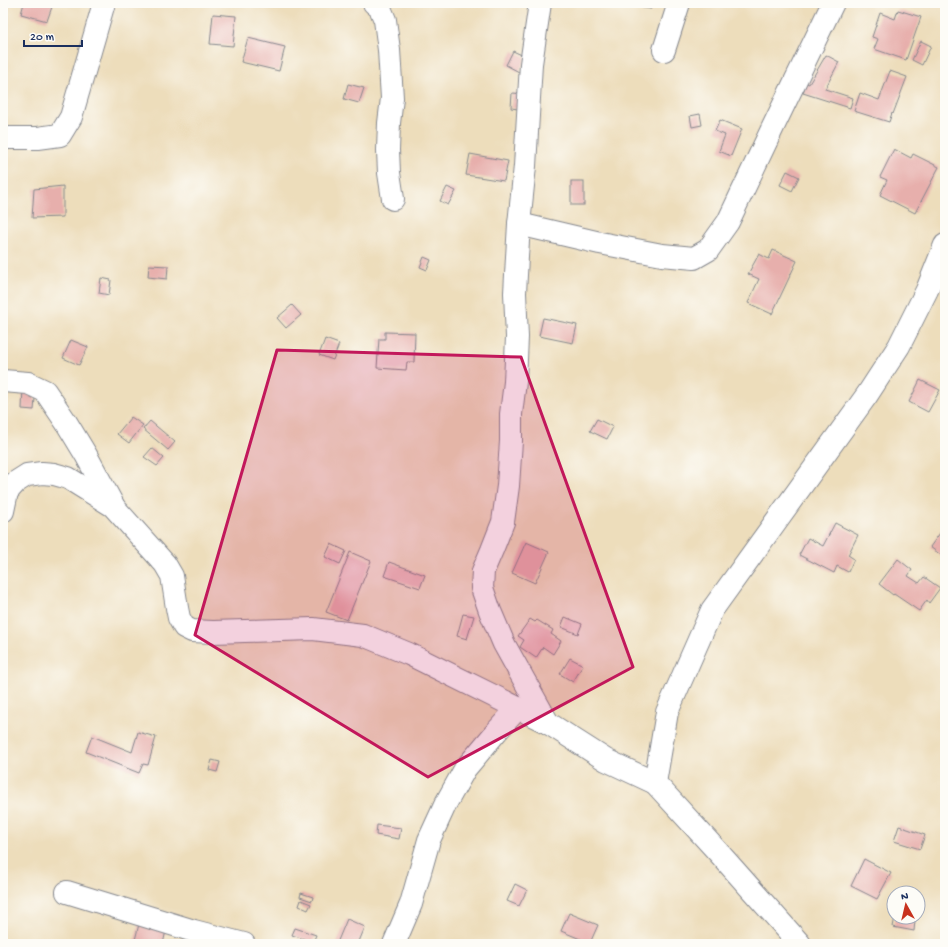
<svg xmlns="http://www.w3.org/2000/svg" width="948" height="947" font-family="'Gochi Hand',sans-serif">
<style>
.building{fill:#e7afac}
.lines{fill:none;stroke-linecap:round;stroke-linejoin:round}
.minor-casing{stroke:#84868c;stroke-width:24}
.minor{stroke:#fff;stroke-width:22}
.marked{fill:#c2185b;fill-opacity:0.2;stroke:#c2185b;stroke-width:3;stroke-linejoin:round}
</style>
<rect width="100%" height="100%" fill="#fdfcf7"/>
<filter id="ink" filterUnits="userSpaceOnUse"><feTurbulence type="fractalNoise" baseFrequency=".025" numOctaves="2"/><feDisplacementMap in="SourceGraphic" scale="8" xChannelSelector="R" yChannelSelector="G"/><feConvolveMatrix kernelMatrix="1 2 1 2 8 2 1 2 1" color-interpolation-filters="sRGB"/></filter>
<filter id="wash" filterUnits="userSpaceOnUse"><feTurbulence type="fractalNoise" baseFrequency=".012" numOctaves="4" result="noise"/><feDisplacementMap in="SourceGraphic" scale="16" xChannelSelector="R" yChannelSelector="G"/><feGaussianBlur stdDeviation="0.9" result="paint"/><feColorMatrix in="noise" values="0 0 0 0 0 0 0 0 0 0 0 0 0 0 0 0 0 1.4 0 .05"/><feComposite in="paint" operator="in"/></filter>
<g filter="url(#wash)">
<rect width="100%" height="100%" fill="#edddbb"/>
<g id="blocks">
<g class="building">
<polygon points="24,3 49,3 53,4 47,21 21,14"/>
<polygon points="637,3 652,3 651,9 637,7"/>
<polygon points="898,10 921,17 906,60 874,49 878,39 872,37 880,13 895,19"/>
<polygon points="213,14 236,16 233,46 210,44"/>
<polygon points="248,38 285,47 279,71 241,62"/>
<polygon points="921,41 931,46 922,65 912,60"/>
<polygon points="513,51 526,57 519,72 506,65"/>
<polygon points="826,55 839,62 825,89 853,98 850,108 803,93 806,83 809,84"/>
<polygon points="890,71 907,77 893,114 892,113 889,122 854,111 860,93 879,100"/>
<polygon points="348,84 364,88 359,103 344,99"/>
<polygon points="512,93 526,94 525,110 511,108"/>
<polygon points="700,114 702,125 692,127 690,116"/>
<polygon points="720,120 742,129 731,156 719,151 725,135 715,131"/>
<polygon points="894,149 911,158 913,154 939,167 915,213 880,195 887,180 880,177"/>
<polygon points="470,154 508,161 504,181 466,175"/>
<polygon points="787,171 799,177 792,191 780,185"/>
<rect x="571" y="181" width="13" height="24"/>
<polygon points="63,186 63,217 32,218 34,189"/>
<polygon points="447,187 456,191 448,205 440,201"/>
<polygon points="773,250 797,261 772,314 748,303 759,279 748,274 759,254 769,259"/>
<polygon points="424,257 431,260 427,270 420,267"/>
<polygon points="149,265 168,266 167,279 148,277"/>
<polygon points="101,278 111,280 109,295 99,293"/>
<polygon points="292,305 301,315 286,328 277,318"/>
<polygon points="543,318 577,325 573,343 539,336"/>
<polygon points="385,332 415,333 414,362 407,362 406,370 377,368 379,339 385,339"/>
<polygon points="325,339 339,344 333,360 319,355"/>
<polygon points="71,340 88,347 79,365 63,358"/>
<polygon points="920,380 940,390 928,412 909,402"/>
<polygon points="23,386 36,387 34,410 22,409"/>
<polygon points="131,417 143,425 129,443 117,434"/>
<polygon points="597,419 613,427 607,439 590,431"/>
<polygon points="150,421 175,442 168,450 143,429"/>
<polygon points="152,448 164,458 157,466 144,457"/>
<polygon points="835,523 858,535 848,555 854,559 848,572 837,566 834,573 799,555 808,538 823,546"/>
<polygon points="945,526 945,558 930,547"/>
<polygon points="526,542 549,552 535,583 512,573"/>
<polygon points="331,544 346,551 340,564 325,557"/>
<polygon points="350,552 371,561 347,620 326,612"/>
<polygon points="898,559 912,570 908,576 919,583 924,577 940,588 929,603 927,600 919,611 894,594 893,595 879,584"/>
<polygon points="389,562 425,575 420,588 384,576"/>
<polygon points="463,614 474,616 467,639 457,636"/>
<polygon points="565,617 582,624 578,634 561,627"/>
<polygon points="530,619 535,622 537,620 553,630 551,634 561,641 553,654 543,647 536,658 520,647 524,640 518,636"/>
<polygon points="570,658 583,665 573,682 560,674"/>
<polygon points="138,732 156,737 148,765 143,764 139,773 86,752 92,736 132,752"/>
<polygon points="212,760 220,762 217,772 209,770"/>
<polygon points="377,825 401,828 399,839 376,835"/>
<polygon points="899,826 925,835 920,849 894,841"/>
<polygon points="864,859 891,873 877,899 851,886"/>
<polygon points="515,884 527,890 519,906 507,901"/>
<polygon points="301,893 313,897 312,901 300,897"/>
<polygon points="301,900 311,904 308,910 299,906"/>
<polygon points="569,913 598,925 590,943 561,931"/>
<polygon points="895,917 915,920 914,931 893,927"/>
<polygon points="347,919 365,927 358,944 339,944 337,943"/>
<polygon points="140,920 167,926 163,944 134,944"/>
<polygon points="295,928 316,935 313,942 292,935"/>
</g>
</g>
</g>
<g filter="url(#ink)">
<use href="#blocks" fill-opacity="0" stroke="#84868c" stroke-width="1"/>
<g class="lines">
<defs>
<g id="minor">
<polyline points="374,3 380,8 385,20 389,50 392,98 389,123 388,150 389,173 393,199"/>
<polyline points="540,3 531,64 525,166 519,224 517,257 515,293 517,337 515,382 511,414 511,441 508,486 503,522 492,550 483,571 482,588 490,611 504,644 548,723"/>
<polyline points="664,50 679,3"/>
<polyline points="3,138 38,138 60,135 71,117 104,3"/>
<polyline points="519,224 600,243 662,255 694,258 708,250 728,222 773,127 833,3"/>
<polyline points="3,381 28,383 45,391 66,422 86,455 113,505"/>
<polyline points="3,511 7,492 16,482 27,475 42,473 54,474 68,478 113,506 165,564 172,576 177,608 179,618 184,627 192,631 213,632 313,629 363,635 409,654 548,723 606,760 655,783"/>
<polyline points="67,892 194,931 244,944"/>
<polyline points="394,944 411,904 429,840 446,803 465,769 497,731 518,708"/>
<polyline points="800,944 719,853 655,783 667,712 712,610 867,395 899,346 927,290 945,245"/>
</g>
</defs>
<use href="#minor" class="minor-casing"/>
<use href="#minor" class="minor"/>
</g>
</g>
<path class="marked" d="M 277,350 L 521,357 L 633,667 L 428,777 L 195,635 Z"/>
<rect width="948" height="947" fill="none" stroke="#fdfcf7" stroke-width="16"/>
<g transform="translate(906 905) rotate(352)"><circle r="19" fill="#fdfcf7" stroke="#a3aaba"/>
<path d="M0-3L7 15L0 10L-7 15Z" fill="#c8321e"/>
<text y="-6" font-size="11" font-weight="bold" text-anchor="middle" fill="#1b2f5e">N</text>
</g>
<path d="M24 40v6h58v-6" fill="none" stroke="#1b2f5e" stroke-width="2"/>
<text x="30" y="40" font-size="12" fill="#1b2f5e" stroke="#fdfcf7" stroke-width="3" paint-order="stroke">20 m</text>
</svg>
